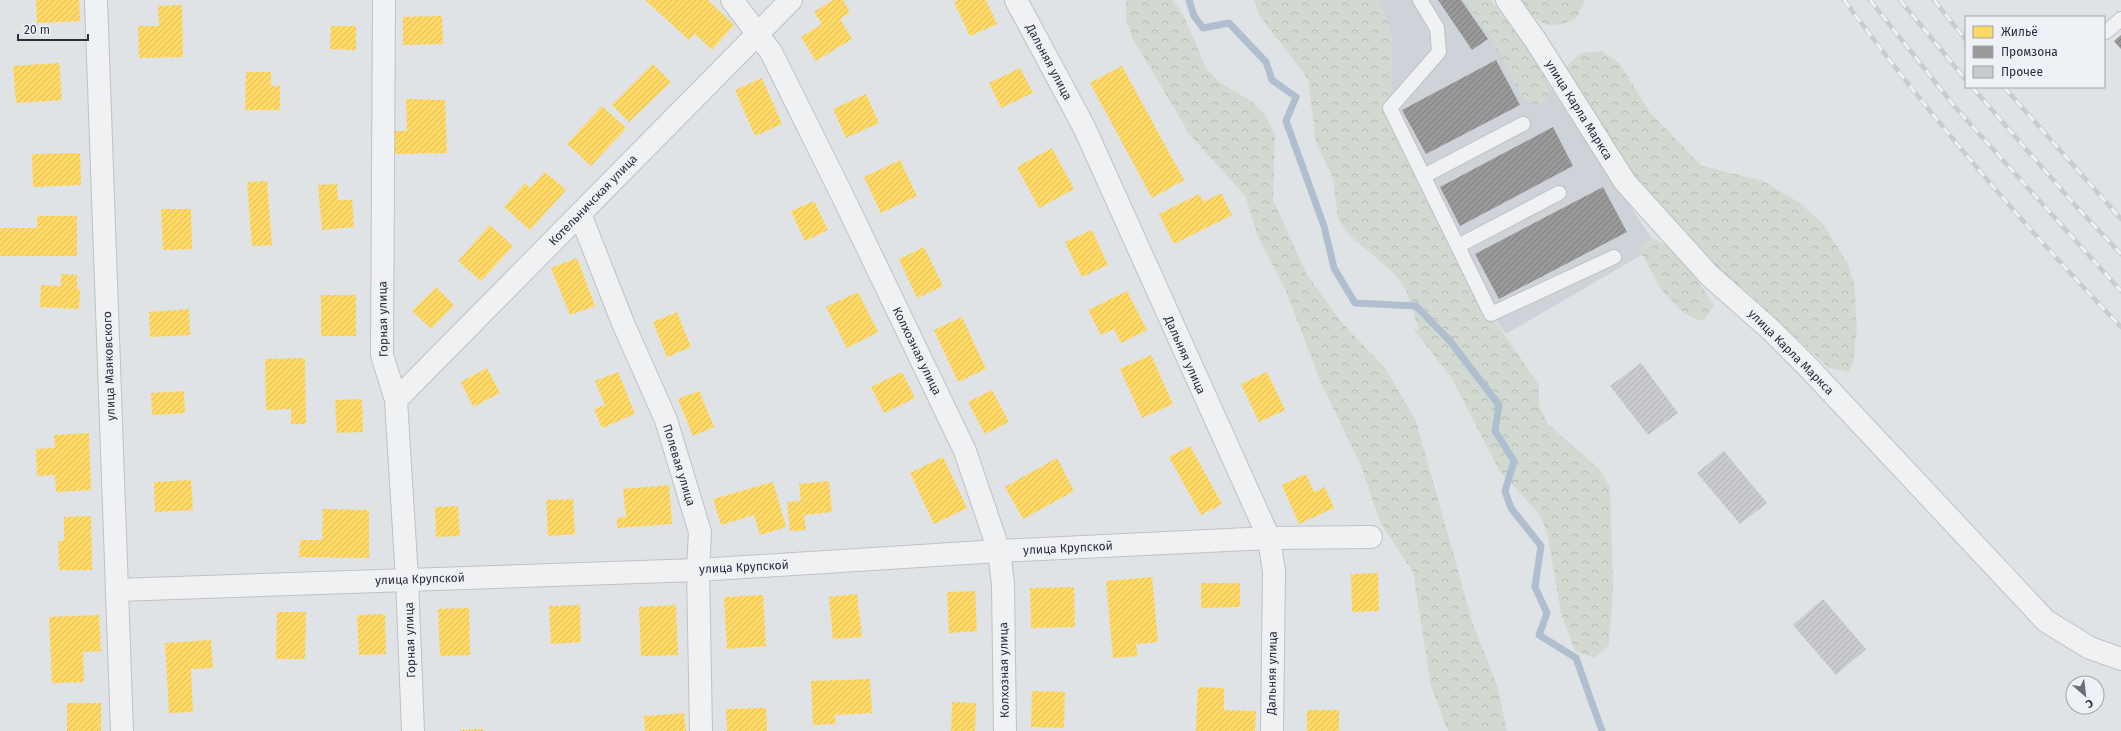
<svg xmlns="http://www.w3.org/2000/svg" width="2121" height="731" font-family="'Fira Sans',sans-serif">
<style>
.built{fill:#ced2d9}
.forest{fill:url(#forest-crowns)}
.homes{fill:url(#homes-hatch)}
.industry{fill:url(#industry-hatch)}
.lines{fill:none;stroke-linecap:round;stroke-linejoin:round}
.stream{stroke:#afbfd0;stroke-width:7}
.building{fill:url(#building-hatch)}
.lane-casing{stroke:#bfc1c4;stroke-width:16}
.street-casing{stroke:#bfc1c4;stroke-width:24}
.lane{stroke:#f0f1f2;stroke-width:14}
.street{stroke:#f0f1f2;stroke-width:22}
.rail-casing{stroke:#c9cbce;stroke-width:4.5}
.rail{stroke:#eef1f5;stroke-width:3;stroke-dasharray:9;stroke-linecap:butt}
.labels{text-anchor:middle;stroke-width:4;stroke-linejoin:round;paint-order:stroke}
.street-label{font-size:12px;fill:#28303e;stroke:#eef1f5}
</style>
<defs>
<pattern id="forest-crowns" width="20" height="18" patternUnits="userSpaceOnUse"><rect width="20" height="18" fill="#d1d9d1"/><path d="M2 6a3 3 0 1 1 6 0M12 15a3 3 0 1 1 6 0" fill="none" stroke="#b3bbb4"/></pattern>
<pattern id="homes-hatch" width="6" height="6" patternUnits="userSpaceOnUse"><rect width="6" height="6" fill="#ffd966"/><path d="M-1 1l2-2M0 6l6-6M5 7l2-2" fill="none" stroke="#dbbb5a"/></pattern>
<pattern id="industry-hatch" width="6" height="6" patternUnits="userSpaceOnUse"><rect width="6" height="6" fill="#999"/><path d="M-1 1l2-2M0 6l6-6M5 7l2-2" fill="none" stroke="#7d7d7e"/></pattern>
<pattern id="building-hatch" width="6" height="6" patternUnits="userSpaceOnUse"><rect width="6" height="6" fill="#c9cbce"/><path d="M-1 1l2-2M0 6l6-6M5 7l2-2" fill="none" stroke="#adafb2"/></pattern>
</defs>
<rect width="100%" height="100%" fill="#e0e3e6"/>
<polygon class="built" points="1378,0 1489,0 1504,19 1657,246 1506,334 1465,277 1424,199 1396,119 1391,98 1392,37"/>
<g class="forest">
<polygon points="1126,0 1172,0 1183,14 1206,68 1219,82 1254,103 1267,118 1275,136 1273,200 1307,275 1343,324 1385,368 1416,421 1473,624 1497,685 1507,731 1448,731 1431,686 1413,572 1380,522 1360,463 1322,385 1286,291 1258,237 1246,197 1190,135 1133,39 1126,19"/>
<polygon points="1254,0 1378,0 1386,16 1392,37 1391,98 1396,119 1424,199 1465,277 1539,385 1539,406 1548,424 1600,470 1610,487 1613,586 1609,645 1594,658 1575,651 1561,613 1547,532 1539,514 1499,470 1451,377 1413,329 1419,330 1406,290 1394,273 1349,235 1338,218 1333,178 1316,142 1308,79 1259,15"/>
<path d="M 1464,0 L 1491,0 C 1504,18 1549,72 1549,91 C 1549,98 1543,103 1537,107 L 1525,99 L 1519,91 L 1490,36 Z"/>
<path d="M 1519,0 L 1584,0 L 1584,1 L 1576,19 C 1543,32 1541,24 1519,0 Z"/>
<polygon points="1602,51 1619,63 1651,114 1702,166 1763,181 1800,203 1823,224 1848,264 1854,284 1857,328 1853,362 1849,372 1829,368 1744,289 1710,268 1630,175 1574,86 1567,66 1581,53"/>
<polygon points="1654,239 1672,248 1703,288 1714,306 1703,321 1685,314 1662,291 1640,251 1644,242"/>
</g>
<g class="homes">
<polygon points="36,0 79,0 80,21 37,23"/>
<polygon points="645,0 708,0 734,25 712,50 695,34 689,40"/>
<polygon points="833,0 843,0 850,12 840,19 852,39 816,61 801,37 822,24 814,12"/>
<polygon points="958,0 986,0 997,24 970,36 954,2"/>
<polygon points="182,5 183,57 139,58 138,26 159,26 158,6"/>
<polygon points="442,16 443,44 403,45 403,17"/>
<polygon points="331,26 356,26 356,50 330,49"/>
<polygon points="59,63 62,100 16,103 13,66"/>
<polygon points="653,64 671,82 629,122 612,105"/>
<polygon points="1122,66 1184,180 1152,198 1090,83"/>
<polygon points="1020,68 1033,93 1001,108 989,83"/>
<polygon points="246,72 271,72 271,86 280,86 280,110 245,110"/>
<polygon points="762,78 782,124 755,136 735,90"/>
<polygon points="866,94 879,123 846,138 833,109"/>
<polygon points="406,99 445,100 447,153 393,154 393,131 407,131"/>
<polygon points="602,106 626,128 591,166 567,144"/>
<polygon points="1052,148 1074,189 1039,208 1017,167"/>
<polygon points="80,153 81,185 33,187 32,154"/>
<polygon points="900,160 917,196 881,213 864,177"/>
<polygon points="545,172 566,190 530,230 504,207 525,183 530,188"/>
<polygon points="267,181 272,245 252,246 247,182"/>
<polygon points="337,184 338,200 352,200 354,227 322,230 318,185"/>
<polygon points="1221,193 1232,215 1174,244 1159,214 1199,194 1204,202"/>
<polygon points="814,201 828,230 805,241 791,211"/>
<polygon points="161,209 191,209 192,249 163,250"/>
<polygon points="37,216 77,216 77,256 0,256 0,228 37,228"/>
<polygon points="490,225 513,246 481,281 458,261"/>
<polygon points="1092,230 1108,265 1082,277 1065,242"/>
<polygon points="924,247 943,286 917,298 899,259"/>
<polygon points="577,258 595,306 570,315 551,268"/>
<polygon points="61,274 77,275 77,289 80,289 79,309 40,307 41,285 61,286"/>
<polygon points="436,287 454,305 431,329 412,311"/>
<polygon points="1127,291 1147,330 1121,343 1114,329 1101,335 1088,310"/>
<polygon points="858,292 878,332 847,348 826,307"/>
<rect x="321" y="295" width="35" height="41"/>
<polygon points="189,309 190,335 150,337 149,312"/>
<polygon points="677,312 691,347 667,357 653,322"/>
<polygon points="962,317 986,369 958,382 934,330"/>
<polygon points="1151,355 1173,404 1142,418 1120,369"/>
<polygon points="305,358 306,424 291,424 291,409 266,410 265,359"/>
<polygon points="487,368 500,393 473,407 461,382"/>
<polygon points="618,372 635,414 602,428 594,409 605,405 595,381"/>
<polygon points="902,372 915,398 884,413 871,387"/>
<polygon points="1267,372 1285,410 1259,422 1241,384"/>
<polygon points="992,390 1009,422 985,434 968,402"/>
<polygon points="184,391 185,413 152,415 151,393"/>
<polygon points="699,391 714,427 693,436 678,399"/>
<polygon points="362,399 363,432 337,433 335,400"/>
<polygon points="89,433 91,490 56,492 55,475 37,476 36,449 55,448 54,435"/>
<polygon points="1190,446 1222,504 1201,515 1169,457"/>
<polygon points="943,457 967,508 934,524 910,473"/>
<polygon points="1057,458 1074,491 1023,519 1005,487"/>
<polygon points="1306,474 1314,492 1325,487 1334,508 1299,524 1282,485"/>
<polygon points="191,480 193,510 155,512 154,482"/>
<polygon points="829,481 832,512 804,515 806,530 790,531 787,502 801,501 799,484"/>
<polygon points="773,482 786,527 760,535 754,515 721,525 713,499"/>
<polygon points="669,485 672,524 617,528 617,518 626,517 623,489"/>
<polygon points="573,499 575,534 548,536 546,500"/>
<polygon points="458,506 460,536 436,537 435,507"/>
<polygon points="323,509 369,510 369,558 299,557 300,540 322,540"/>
<polygon points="91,516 92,570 59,570 58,541 64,541 64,517"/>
<polygon points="1378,573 1379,611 1352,612 1351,574"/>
<polygon points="1152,577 1158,642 1136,644 1138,656 1113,658 1106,581"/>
<polygon points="1201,583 1240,583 1240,607 1201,608"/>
<polygon points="1074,587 1075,627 1031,628 1030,588"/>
<polygon points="975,591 977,631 949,633 947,592"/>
<polygon points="857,594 862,637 833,639 829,597"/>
<polygon points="763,595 766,646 727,649 724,597"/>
<polygon points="580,605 581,642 551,644 549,606"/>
<polygon points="676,605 678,655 641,656 639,607"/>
<polygon points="469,608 470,655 440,656 438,609"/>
<polygon points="277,612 306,612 305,659 276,659"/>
<polygon points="385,614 386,654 359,655 357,615"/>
<polygon points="99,615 101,651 83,652 84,682 52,683 49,617"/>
<polygon points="211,640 213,668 191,669 193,712 169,713 165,643"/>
<polygon points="870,679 872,713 835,715 836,724 813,725 811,681"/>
<polygon points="1198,687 1224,688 1224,710 1256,711 1255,731 1196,731"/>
<polygon points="1032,691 1065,692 1064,728 1031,727"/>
<polygon points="952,702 976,703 975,731 951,731"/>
<rect x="67" y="703" width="34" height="28"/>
<polygon points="766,708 767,731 727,731 726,709"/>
<rect x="1307" y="710" width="32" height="21"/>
<polygon points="684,713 686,731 645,731 644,716"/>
<polygon points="483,729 483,731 460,731 460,730"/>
</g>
<g class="industry">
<polygon points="1438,0 1461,0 1488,39 1472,50"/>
<polygon points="2121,35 2121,49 2114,41"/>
<polygon points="1496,60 1520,105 1426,154 1402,110"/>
<polygon points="1553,127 1573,166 1460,226 1440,187"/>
<polygon points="1603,187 1627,232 1499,299 1475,254"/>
</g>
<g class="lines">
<polyline class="stream" points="1189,0 1194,16 1203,28 1229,23 1266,62 1272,80 1296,97 1286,121 1324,226 1334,268 1355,303 1416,306 1450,341 1499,405 1495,431 1514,461 1505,491 1511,508 1541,546 1535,587 1547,613 1539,635 1576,658 1602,731"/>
</g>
<g class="building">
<polygon points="1641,363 1678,413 1648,435 1610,386"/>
<polygon points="1724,451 1767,503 1740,524 1697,473"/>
<polygon points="1823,599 1866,649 1836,675 1793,625"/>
</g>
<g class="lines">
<defs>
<g id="lane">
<polyline points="1420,0 1437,28 1439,52 1390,108 1491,314 1614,257"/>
<polyline points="2106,32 2121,19"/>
<polyline points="1424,176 1523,124"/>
<polyline points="1458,246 1559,193"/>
</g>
<g id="street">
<polyline points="96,0 122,731"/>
<polyline points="384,0 382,355 396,400 407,579 413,731"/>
<polyline points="732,0 771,52 845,201 965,451 999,551 1003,584 1005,731"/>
<polyline points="1016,0 1084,127 1269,538 1274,572 1272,731"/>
<polyline points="1507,0 1536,41 1625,182 1709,275 1771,330 1808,367 2046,621 2090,648 2121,659"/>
<polyline points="580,214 623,323 666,420 700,532 698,570 701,731"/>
<polyline points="396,400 791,0"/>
<polyline points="117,590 698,570 999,551 1269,538 1371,537"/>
</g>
</defs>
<use href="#lane" class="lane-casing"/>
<use href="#street" class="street-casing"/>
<use href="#lane" class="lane"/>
<use href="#street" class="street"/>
<defs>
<g id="rail">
<path d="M 1844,0 C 1929,115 2022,224 2121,327"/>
<polyline points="1870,0 1955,107 2121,291"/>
<polyline points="1900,0 1966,80"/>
<polyline points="1934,0 1966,40"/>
<polyline points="1972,87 2074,204 2121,254"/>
<polyline points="2004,87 2121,219"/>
</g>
</defs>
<use href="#rail" class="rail-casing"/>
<use href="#rail" class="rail"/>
</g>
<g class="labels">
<g class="street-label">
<text transform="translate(1049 62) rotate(62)" y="4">Дальняя улица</text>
<text transform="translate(1579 110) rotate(58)" y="4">улица Карла Маркса</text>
<text transform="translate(593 200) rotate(-46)" y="4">Котельничская улица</text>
<text transform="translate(383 319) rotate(-91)" y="4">Горная улица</text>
<text transform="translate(917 351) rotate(64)" y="4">Колхозная улица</text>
<text transform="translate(1791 352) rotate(45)" y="4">улица Карла Маркса</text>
<text transform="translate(1185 355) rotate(66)" y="4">Дальняя улица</text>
<text transform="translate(109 366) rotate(-92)" y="4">улица Маяковского</text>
<text transform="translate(679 465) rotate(73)" y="4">Полевая улица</text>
<text transform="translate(1068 548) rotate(-3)" y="4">улица Крупской</text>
<text transform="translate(744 567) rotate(-3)" y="4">улица Крупской</text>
<text transform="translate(420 579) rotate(-2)" y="4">улица Крупской</text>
<text transform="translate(410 640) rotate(-92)" y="4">Горная улица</text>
<text transform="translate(1004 670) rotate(-91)" y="4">Колхозная улица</text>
<text transform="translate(1272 673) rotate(-89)" y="4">Дальняя улица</text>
</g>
</g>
<rect x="1965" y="16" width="140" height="72" fill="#eef1f5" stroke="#9fa4ac"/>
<rect x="1973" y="26" width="20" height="12" fill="#ffd966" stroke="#9fa4ac"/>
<text x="2001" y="36" font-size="12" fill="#28303e">Жильё</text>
<rect x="1973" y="46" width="20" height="12" fill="#999999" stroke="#9fa4ac"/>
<text x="2001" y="56" font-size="12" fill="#28303e">Промзона</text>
<rect x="1973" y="66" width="20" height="12" fill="#c9cbce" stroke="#9fa4ac"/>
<text x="2001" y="76" font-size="12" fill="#28303e">Прочее</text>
<g transform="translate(2085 695) rotate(152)"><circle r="19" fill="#eef1f5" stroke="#9fa4ac"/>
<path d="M0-3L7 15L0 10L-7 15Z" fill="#686f79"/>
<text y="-6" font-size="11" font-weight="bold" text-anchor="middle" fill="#28303e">С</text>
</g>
<path d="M18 34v6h70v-6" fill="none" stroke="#28303e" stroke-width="2"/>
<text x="24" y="34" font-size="12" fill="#28303e" stroke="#eef1f5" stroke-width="3" paint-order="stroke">20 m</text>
</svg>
